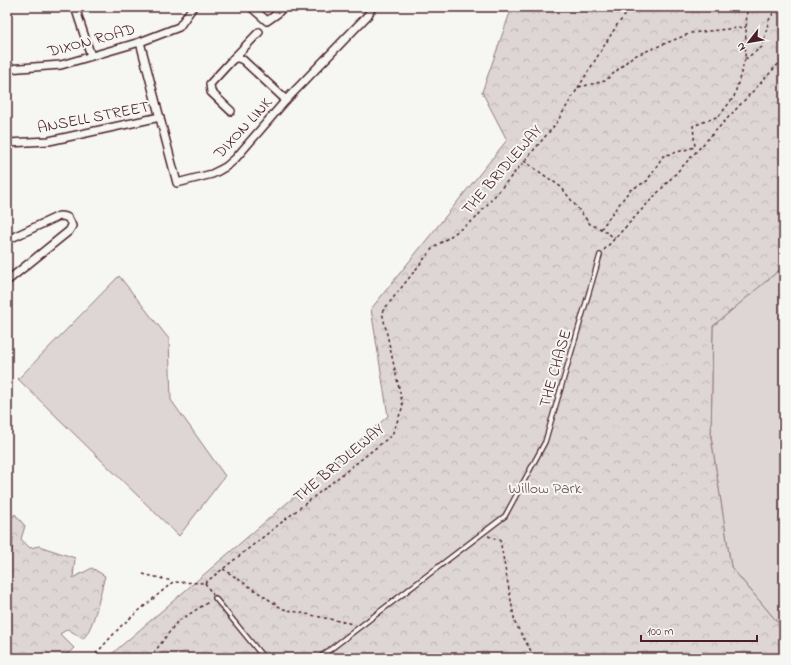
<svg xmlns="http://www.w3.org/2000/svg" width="791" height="665" font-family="'Indie Flower',sans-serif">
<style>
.grass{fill:#ddd6d5;stroke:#947a80}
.forest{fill:url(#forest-firs);stroke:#947a80}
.park{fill:url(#park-crowns);stroke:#947a80}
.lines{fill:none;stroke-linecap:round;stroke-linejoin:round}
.lane-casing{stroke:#4a1f2b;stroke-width:6}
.street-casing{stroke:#4a1f2b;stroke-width:10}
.path{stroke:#4a1f2b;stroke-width:1.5;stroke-dasharray:3 3;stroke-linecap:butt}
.lane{stroke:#f6f6f2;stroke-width:3.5}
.street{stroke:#f6f6f2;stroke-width:7}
.labels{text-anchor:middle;stroke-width:4;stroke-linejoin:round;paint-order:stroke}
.street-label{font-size:16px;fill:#4a1f2b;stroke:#f6f6f2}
.park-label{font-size:16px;fill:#6f4d56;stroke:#f6f6f2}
</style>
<defs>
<pattern id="forest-firs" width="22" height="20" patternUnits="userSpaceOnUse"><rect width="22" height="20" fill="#ddd6d5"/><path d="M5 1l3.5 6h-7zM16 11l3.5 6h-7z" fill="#bfb7b7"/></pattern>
<pattern id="park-crowns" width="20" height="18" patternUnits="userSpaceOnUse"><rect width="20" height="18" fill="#ddd6d5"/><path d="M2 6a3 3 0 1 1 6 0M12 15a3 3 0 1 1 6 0" fill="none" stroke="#bfb7b7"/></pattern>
</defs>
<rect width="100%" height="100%" fill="#f6f6f2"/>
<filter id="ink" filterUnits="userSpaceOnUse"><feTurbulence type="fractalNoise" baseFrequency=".025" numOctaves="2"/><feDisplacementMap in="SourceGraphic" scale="8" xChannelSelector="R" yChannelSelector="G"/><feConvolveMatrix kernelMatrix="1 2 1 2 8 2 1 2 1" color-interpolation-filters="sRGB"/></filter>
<g filter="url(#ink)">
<g class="grass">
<polygon points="784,266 784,630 731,567 711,437 713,326"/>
<polygon points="119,276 169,339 171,400 225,476 179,536 18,379"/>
</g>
<polygon class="forest" points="7,528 13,537 12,551 7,554"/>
<g class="park">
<polygon points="512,7 784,7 784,266 713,326 711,437 731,567 784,630 784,658 107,658 388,416 371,309 507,140 482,92"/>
<path d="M 15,514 L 25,526 L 21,539 L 30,548 L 39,546 L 75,558 L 73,578 L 92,568 L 105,576 C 100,593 95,626 83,639 L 68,629 L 60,634 L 74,648 L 63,658 L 7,658 L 7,554 L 12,551 L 13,538 L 7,528 L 7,522 Z"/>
</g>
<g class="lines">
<defs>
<g id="lane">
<polyline points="215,598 264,658"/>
<polyline points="319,658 505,516 545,442 600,255"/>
</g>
<g id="street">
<polyline points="75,7 91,56"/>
<polyline points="251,7 267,21 277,14 283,7"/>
<polyline points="140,42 177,183 212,174 220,170 227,166 235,159 286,100 368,15 371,9 370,7"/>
<polyline points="233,59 259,32"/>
<polyline points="7,69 61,65 140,42 179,27 193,7"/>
<path d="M 231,111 L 211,92 L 210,84 L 233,59 C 237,57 239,58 243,60 L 286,100"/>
<polyline points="7,143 49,141 160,117"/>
<path d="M 7,240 L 59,216 C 68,216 69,218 72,226 L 69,231 L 7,281"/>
</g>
</defs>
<use href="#lane" class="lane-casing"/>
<use href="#street" class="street-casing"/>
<g class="path">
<polyline points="745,59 762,47 769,20 777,7"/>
<polyline points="579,87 605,81 632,57 691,33 746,27"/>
<polyline points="524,161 561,187 590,224 601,229 615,238"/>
<polyline points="601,229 614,211 630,190 647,181 663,156 695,147 693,126 719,116 734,97 745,59 747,7"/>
<polyline points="604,250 784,58"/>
<polyline points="488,536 500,540 515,623 535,658"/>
<polyline points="223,569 283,609 353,624"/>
<polyline points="143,574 172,581"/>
<polyline points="205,583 392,435 403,406 382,312 432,249 475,219 555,125 617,25 632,7"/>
<polyline points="205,583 213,595"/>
<polyline points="92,658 122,625 173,582 205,583"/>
<polyline points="150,658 177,622 210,601"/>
</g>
<use href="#lane" class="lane"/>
<use href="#street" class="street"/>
</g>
</g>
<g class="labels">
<g class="street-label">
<text transform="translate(91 39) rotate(-15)" y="6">DIXON ROAD</text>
<text transform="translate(93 116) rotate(-11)" y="6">ANSELL STREET</text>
<text transform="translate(242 127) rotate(-47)" y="6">DIXON LINK</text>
<text transform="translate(501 169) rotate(-49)" y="6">THE BRIDLEWAY</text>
<text transform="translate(554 368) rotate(-74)" y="6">THE CHASE</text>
<text transform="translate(338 462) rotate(-40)" y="6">THE BRIDLEWAY</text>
</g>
<g class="park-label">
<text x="545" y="493">Willow Park</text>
</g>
</g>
<rect width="791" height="665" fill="none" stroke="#f6f6f2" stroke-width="24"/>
<rect x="12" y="12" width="767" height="641" fill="none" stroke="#4a1f2b" stroke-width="1.5" filter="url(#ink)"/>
<g transform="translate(749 42) rotate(239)" stroke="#f6f6f2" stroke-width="3" paint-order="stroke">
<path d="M0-3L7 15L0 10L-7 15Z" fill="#4a1f2b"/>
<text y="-6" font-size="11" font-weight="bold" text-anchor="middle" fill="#4a1f2b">N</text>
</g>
<path d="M641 635v6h116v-6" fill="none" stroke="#4a1f2b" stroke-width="2"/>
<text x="647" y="635" font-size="12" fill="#4a1f2b" stroke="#f6f6f2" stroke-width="3" paint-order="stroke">100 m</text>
</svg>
